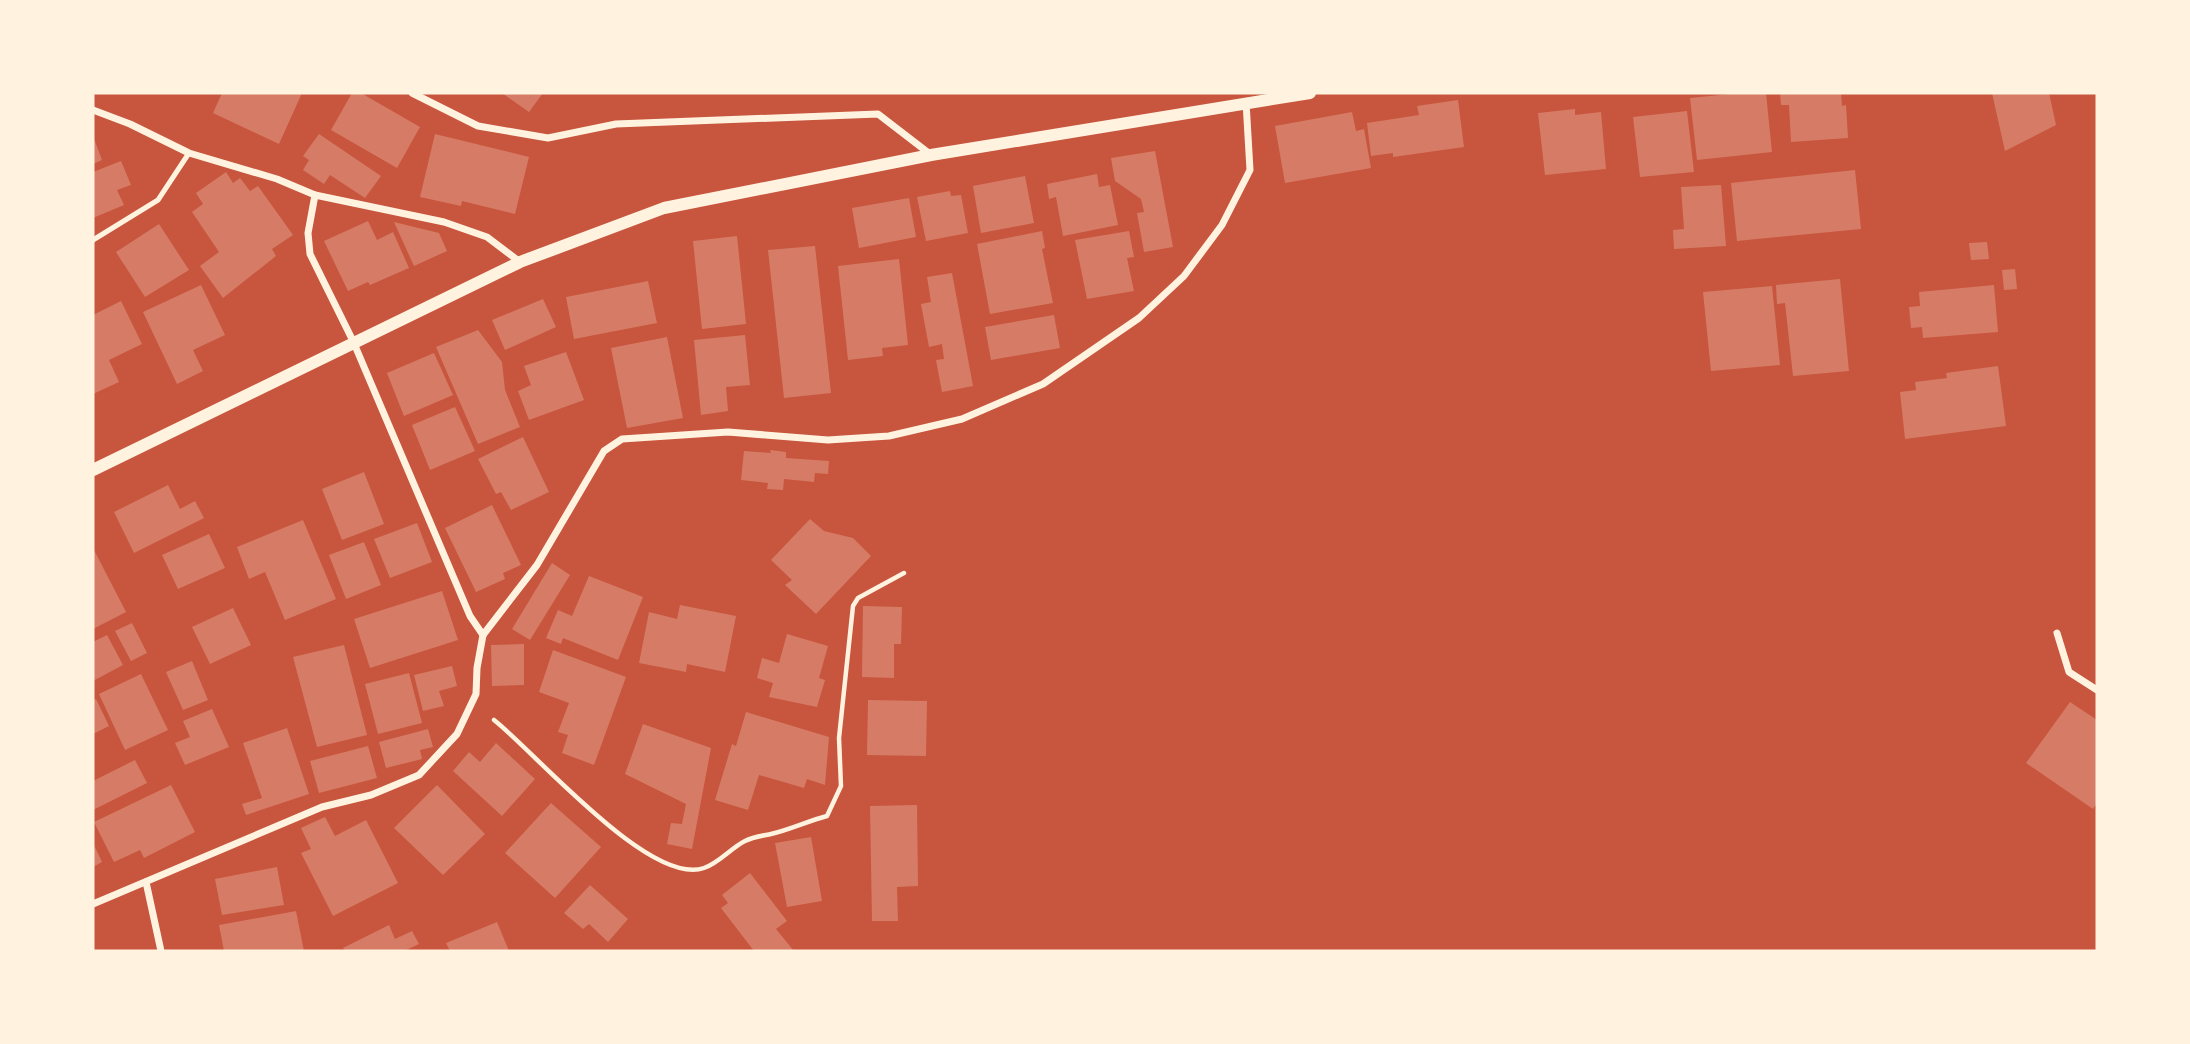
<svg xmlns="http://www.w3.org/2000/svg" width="2190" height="1044" font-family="'Exo 2',sans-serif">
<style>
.building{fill:#d67c66}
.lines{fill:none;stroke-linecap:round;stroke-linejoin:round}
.path{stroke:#fff3e0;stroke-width:4.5}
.service{stroke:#fff3e0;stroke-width:5}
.minor{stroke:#fff3e0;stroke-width:7}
.tertiary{stroke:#fff3e0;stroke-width:12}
</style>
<rect width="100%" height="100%" fill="#c8553d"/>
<g class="building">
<polygon points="222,93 302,93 279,144 213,113"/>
<polygon points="352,93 361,93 420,127 397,168 331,130"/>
<polygon points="502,93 543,93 529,112"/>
<polygon points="1740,93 1766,93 1772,152 1697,160 1690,98"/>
<polygon points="1780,93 1841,93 1842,106 1846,105 1848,138 1791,142 1789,105 1781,105"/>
<polygon points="1992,93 2049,93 2056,125 2005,151"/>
<polygon points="1458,100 1464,147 1393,157 1393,153 1371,156 1367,123 1419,115 1417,106"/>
<polygon points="1575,109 1575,115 1601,112 1606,169 1545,175 1538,113"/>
<polygon points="1687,111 1694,172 1640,177 1633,117"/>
<polygon points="1352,112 1356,131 1364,129 1371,168 1285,183 1275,126"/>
<polygon points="319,134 381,176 365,198 330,175 324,184 303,170 309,160 303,156"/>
<polygon points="435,134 529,157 515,214 462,201 461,206 420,197"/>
<polygon points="93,136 102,160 93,164"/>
<polygon points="1155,151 1173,247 1144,252 1137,213 1144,212 1141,199 1115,181 1111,158"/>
<polygon points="121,161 131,185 117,190 124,205 93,218 93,172"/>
<polygon points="1855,170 1861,229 1737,241 1731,183"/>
<polygon points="226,172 233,183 240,178 250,191 258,186 293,235 272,249 276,256 223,298 200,266 219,252 192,212 203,204 196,193"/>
<polygon points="1097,174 1099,187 1110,185 1118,225 1063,236 1056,197 1049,199 1047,184"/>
<polygon points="1025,176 1034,223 981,233 973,186"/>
<polygon points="1721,185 1726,246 1674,249 1673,230 1684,229 1681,187"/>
<polygon points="950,191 951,196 961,195 968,233 926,241 917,197"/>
<polygon points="909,198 916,237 859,248 852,208"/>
<polygon points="368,221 377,240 393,232 409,268 370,285 368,282 348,291 324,241"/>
<polygon points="394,222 439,233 447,251 414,266"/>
<polygon points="159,224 189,270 145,297 116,252"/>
<polygon points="1042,231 1045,248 1042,249 1053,303 990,314 977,244"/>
<polygon points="1129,231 1134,257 1127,258 1134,291 1087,299 1075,240"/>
<polygon points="737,236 746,324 702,329 693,241"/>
<polygon points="1987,242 1989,259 1971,260 1969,243"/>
<polygon points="815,246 831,393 784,398 768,250"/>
<polygon points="899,259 908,345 882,348 883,356 848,360 838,266"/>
<polygon points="2015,269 2017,289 2004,290 2002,270"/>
<polygon points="952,273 973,386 942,392 936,360 944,359 942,344 929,347 921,304 931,302 927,277"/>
<polygon points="1840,279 1849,371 1793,376 1785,303 1777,304 1776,285"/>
<polygon points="648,281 657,323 574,339 566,297"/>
<polygon points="201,285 225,335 193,350 203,371 177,384 143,312"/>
<polygon points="1994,285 1998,332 1923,338 1922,327 1911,328 1909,307 1920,306 1919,292"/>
<polygon points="1772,286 1780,365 1711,371 1703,292"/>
<polygon points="543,299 556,327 505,350 492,320"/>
<polygon points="121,301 142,344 109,360 119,382 93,394 93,315"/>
<polygon points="1054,315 1060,348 991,360 985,327"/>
<polygon points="478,330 502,362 505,390 520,427 478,444 436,347"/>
<polygon points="745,335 750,385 726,387 728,411 701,415 694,340"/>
<polygon points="667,337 683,418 627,428 611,348"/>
<polygon points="566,352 584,400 529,420 518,391 531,385 524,366"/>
<polygon points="434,353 453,395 404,416 387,373"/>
<polygon points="1998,366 2006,426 1905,439 1900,392 1916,390 1915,382 1947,378 1946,373"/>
<polygon points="455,407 475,451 430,470 412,425"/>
<polygon points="523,437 549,492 511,510 501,492 496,494 478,459"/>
<polygon points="770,450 786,452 786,458 829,461 828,474 815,473 814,482 784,479 783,490 767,489 768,483 741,480 744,451 771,453"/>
<polygon points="364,472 384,524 342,540 322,489"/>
<polygon points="168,485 180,509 195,501 204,518 134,553 114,512"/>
<polygon points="492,505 521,565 503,573 505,579 476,592 445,528"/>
<polygon points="810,519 824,531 853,538 871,556 816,614 785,585 792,580 771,560"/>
<polygon points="303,520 336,599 285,620 265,572 249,579 237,547"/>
<polygon points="417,523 432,562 390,578 374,539"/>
<polygon points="209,534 225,568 178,589 162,555"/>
<polygon points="364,542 381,585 346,599 329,555"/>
<polygon points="93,548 126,612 93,629"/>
<polygon points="552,563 570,575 530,640 512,629"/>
<polygon points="589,576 643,597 618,660 563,638 561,644 546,638 558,610 572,616"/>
<polygon points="442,591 458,640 370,668 354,619"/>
<polygon points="680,605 736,616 725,672 687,664 686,672 639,663 649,612 677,619"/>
<polygon points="863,606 902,607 901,644 894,644 894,678 862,677"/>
<polygon points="233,608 251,645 210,664 192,627"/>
<polygon points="132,623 147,653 131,661 115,631"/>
<polygon points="787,634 828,646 819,678 825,680 817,707 769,697 773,683 757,678 762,658 779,663"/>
<polygon points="107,635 123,665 93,681 93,642"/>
<polygon points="524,644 524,685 492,686 491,645"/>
<polygon points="344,645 367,735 317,747 293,657"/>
<polygon points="553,650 626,677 594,765 562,753 568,735 558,732 569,703 539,692"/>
<polygon points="192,661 208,700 183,710 166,672"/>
<polygon points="452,666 457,686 439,691 444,706 423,711 414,675"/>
<polygon points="409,673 422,723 378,734 365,684"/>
<polygon points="141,674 168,730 125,750 99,694"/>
<polygon points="96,699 109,726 93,734 93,701"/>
<polygon points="868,700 927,701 926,756 867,755"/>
<polygon points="2070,702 2097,720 2097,803 2093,809 2026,763"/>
<polygon points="212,709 229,747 185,765 175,743 190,737 183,721"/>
<polygon points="746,712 829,737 825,785 807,779 804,788 759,775 748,810 715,800 732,744 736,746"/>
<polygon points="643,724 711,748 692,849 667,844 671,823 682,824 686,804 625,774"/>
<polygon points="287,728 309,794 246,815 242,804 262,798 243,743"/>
<polygon points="428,729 433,747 420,750 422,759 386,768 379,742"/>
<polygon points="496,743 535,779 502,816 453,771 469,752 480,762"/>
<polygon points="368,746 377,778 319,793 310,761"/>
<polygon points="135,760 147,783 93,810 93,781"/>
<polygon points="171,785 195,832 144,858 140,850 114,862 94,822"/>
<polygon points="437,785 485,834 443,875 394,828"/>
<polygon points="551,803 601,847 555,898 505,853"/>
<polygon points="917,805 918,886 897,887 898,921 872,921 870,806"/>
<polygon points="325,817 335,836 366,820 398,883 333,916 301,853 311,849 301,828"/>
<polygon points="811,837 822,901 787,907 775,843"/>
<polygon points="93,843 102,862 93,867"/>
<polygon points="277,867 284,905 222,915 215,879"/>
<polygon points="750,873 787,921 776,929 794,951 754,951 721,908 728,903 722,895"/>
<polygon points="590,885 628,919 608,942 589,924 583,929 564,913"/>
<polygon points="296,911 304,951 224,951 219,925"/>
<polygon points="497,922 509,951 450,951 446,943"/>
<polygon points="389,925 395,939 412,931 419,944 404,951 345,951 343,948"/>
</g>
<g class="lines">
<path class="path" d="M 494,720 C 535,752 650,887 704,868 C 719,863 731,848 745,841 C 753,837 761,836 771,834 C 789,830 808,821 827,816 L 841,786 L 839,738 L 853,606 L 858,598 L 904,573"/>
<polyline class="service" points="93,240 158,200 189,153"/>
<g class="minor">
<polyline points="412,93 478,126 548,138 616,124 878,114 930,154"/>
<polyline points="93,110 130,124 189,153 277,179 315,195 444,222 487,237 520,262"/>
<polyline points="315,195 308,233 310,254 353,341 470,616 483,635"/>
<polyline points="2057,633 2069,672 2097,690"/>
<polyline points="146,882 161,951"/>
<polyline points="93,904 322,807 371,795 419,775 457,734 476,694 477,668 483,635 537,565 604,451 622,439 728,432 828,440 889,436 962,419 1043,384 1139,318 1184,276 1222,225 1250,170 1246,102"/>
</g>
<polyline class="tertiary" points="93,470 520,262 664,208 931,155 1310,93"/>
</g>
<rect width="2190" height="1044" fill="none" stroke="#fff3e0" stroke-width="189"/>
</svg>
